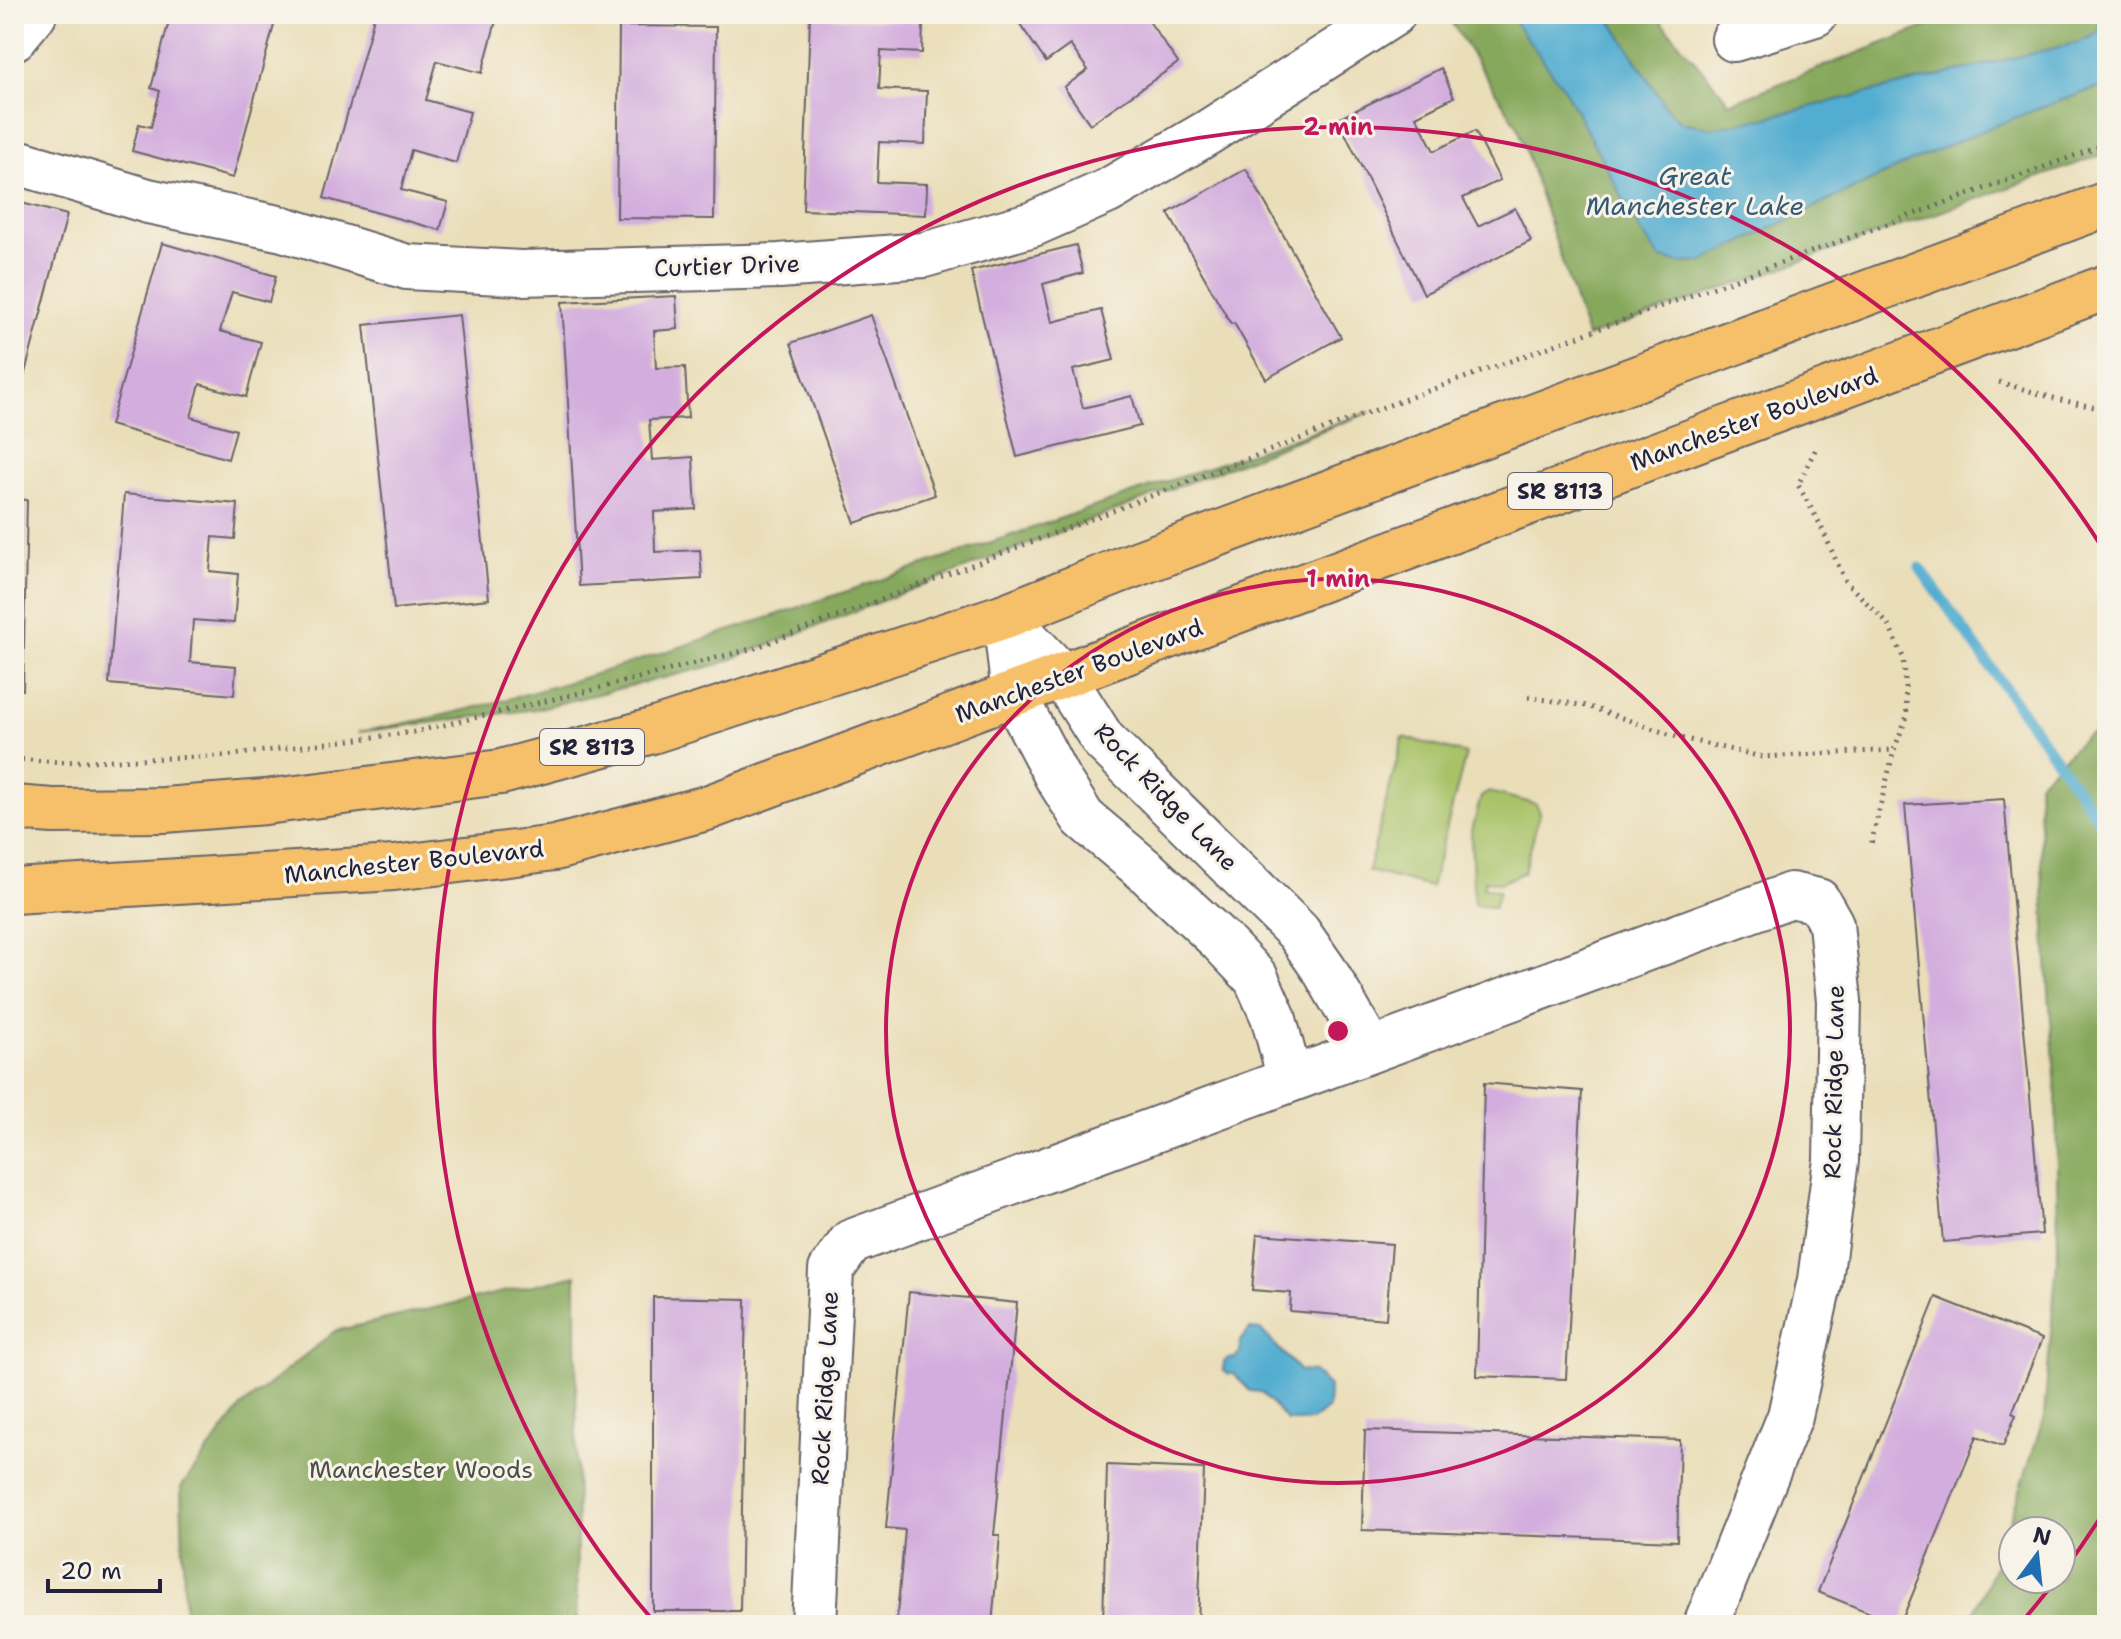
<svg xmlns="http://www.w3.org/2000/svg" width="2121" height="1639" font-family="'Shantell Sans',sans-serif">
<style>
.green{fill:#a8c268;stroke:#657252;stroke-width:2}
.forest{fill:#86a85c;stroke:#54654c;stroke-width:2;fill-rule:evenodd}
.water{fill:#52add0;stroke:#3a6886;stroke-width:2}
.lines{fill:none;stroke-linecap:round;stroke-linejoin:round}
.stream{stroke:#52add0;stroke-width:11}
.building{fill:#d3adde}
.street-casing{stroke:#686467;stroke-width:48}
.primary-casing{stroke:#686467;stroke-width:48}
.path{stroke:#686467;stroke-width:5;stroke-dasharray:2 6;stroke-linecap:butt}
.street{stroke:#fff;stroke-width:44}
.primary{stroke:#f6c06b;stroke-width:44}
.ring{fill:none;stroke:#c2185b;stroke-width:4}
.labels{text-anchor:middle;stroke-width:6;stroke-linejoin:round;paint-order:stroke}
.shield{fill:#f7f3e8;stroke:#62616f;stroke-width:2}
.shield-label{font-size:22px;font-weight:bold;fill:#22223b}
.street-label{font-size:24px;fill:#22223b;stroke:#f7f3e8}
.park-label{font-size:24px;fill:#4a5248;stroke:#f7f3e8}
.water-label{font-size:26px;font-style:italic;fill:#355a77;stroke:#f7f3e8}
.centre{fill:#c2185b;stroke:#f7f3e8;stroke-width:4}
.ring-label{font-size:24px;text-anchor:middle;font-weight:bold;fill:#c2185b;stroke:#f7f3e8;stroke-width:6;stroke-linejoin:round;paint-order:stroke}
</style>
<rect width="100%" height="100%" fill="#f7f3e8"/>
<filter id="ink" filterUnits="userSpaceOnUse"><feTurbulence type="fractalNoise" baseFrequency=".0125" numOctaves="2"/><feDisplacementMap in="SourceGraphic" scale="16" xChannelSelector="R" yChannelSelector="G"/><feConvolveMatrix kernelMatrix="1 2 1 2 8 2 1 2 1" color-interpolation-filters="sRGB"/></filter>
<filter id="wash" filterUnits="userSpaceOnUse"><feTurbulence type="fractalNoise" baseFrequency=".006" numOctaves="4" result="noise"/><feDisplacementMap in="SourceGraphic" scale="32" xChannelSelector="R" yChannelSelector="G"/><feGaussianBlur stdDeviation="1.8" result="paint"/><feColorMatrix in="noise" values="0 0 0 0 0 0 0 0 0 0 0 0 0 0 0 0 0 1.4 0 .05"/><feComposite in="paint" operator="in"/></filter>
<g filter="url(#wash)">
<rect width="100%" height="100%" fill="#eadeb9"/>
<g class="green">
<polygon points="1403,737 1466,754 1431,887 1368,871"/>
<polygon points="1489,792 1536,804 1540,812 1524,872 1500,883 1485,880 1483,887 1499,891 1494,908 1474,904 1471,834 1481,797"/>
</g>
<g class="forest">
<polygon points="1446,14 1655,14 1730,103 1958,14 2107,14 2107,153 1587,337 1518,127"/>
<path d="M 1370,412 L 716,665 L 536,709 L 358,732 C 501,708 639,661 776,615 C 975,549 1172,479 1370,412 Z"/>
<path d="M 2107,727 L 2107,1625 L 1968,1625 L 1995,1566 L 2044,1417 L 2058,1248 L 2056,1093 L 2046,948 L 2038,783 L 2086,736 ZM 2013,1531 L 2061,1531 L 2061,1579 L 2013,1579 Z"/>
<polygon points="576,1275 577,1625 185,1625 181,1487 241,1407 335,1331"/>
</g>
<g class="water">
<path d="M 1509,14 L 1605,14 L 1615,26 L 1667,109 L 1681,122 L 1712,128 L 1763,118 L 2080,42 L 2098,33 L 2101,14 L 2107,14 L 2107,85 C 1967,129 1835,198 1702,262 L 1681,263 L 1661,259 L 1641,232 L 1563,87 Z"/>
<polygon points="1250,1329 1261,1330 1300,1371 1314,1372 1329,1387 1328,1408 1312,1421 1287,1421 1261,1392 1250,1391 1234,1374 1228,1374 1223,1370 1224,1362 1228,1358 1235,1358 1240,1353 1240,1341"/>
</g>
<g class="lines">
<polyline class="stream" points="1920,568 2107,831"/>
</g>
<g id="blocks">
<g class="building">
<polygon points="171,14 277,14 233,178 132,151 139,124 151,127 160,91 151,88"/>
<polygon points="375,14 470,14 496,21 482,73 437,61 426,100 470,112 456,163 411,150 401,190 448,202 440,230 324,198"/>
<polygon points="1028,14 1144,14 1178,63 1090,124 1064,87 1088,70 1070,45 1046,62 1018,21"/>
<polygon points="810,17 923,22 922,53 881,51 879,89 927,91 925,144 879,142 877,182 927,184 926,215 803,210"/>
<polygon points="619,26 716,27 714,219 617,218"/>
<polygon points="1441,68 1454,97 1416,116 1434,151 1475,131 1500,180 1463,198 1478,226 1515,208 1531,241 1424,294 1338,119"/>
<polygon points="1246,169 1341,337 1266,379 1234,323 1231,324 1168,213"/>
<polygon points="14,201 67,215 18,399 14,397"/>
<polygon points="162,243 276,276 269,302 232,292 220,331 261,342 246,397 200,384 191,417 236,430 228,459 110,425"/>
<polygon points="1076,245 1083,273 1043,284 1052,322 1101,310 1114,360 1073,370 1083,408 1132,396 1140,426 1017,457 971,271"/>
<polygon points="676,296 678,329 654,331 656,368 685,367 688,418 649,420 652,460 693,457 696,509 654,512 655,552 700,550 702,579 579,586 562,302"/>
<polygon points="459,315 489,599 394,609 364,325"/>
<polygon points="871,315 935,495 855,523 791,343"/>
<polygon points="124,494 238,504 235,539 213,537 210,571 238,574 234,623 193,620 190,662 236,666 234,695 109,684"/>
<polygon points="14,499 27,500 23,690 14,690"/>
<polygon points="2004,799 2042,1234 1943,1242 1905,805"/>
<polygon points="1484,1083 1582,1091 1566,1379 1477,1376"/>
<polygon points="1257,1234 1392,1244 1386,1319 1290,1311 1291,1293 1252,1290"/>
<polygon points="909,1292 1017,1303 994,1535 1000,1535 992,1625 896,1625 905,1530 886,1528"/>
<polygon points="653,1297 746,1299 740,1611 653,1611"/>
<polygon points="1936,1297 2042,1339 2012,1413 2016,1415 2003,1446 1977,1436 1900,1625 1818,1592"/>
<polygon points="1365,1430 1680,1440 1677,1541 1362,1530"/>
<polygon points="1107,1465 1204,1469 1198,1625 1103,1625"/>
</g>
</g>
</g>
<g filter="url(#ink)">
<use href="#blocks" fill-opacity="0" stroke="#686467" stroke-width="2"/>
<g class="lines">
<defs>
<g id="street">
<polyline points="14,38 34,14"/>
<polyline points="1734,39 1815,14"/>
<polyline points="14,161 148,201 283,229 407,267 521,273 779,266 924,255 1033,224 1108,191 1207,133 1393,14"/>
<polyline points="1005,616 1063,677 1103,740 1298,932 1325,971 1370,1049"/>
<polyline points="1005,616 1014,695 1057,777 1083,818 1147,872 1220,940 1256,978 1273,1016 1290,1079"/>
<polyline points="814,1625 831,1270 851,1242 1791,895 1818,901 1831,924 1839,1001 1836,1160 1820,1280 1790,1416 1706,1625"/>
</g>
<g id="primary">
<polyline points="14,808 53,811 164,810 265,802 501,772 652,731 1005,616 1120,570 2107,204"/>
<polyline points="14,891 394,868 555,848 707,808 2107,287"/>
</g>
</defs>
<use href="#street" class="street-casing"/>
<use href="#primary" class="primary-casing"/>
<g class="path">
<polyline points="1999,382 2057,399 2107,410"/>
<polyline points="1815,450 1798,485 1820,524 1845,581 1888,624 1903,657 1907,716 1894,750 1871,844"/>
<polyline points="1528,697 1587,706 1677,737 1762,757 1894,750"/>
<polyline points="14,759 60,762 225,756 414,732 584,692 755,648 1362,415 2107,144"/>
</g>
<use href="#street" class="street"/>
<use href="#primary" class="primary"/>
</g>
</g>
<g class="ring">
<circle cx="1338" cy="1031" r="452"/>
<path d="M2105 1510A904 904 0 0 1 2065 1569M2055 1581A904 904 0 0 1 2020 1624M656 1624A904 904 0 1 1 2105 552"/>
</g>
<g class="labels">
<g class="shield">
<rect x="1508" y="473" width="104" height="36" rx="6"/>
<rect x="540" y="729" width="104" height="36" rx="6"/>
</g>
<g class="shield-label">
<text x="1560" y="499">SR 8113</text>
<text x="592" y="755">SR 8113</text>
</g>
<g class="street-label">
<text transform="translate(727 266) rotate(-2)" y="8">Curtier Drive</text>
<text transform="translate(1754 419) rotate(-20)" y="8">Manchester Boulevard</text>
<text transform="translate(1079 671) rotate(-20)" y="8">Manchester Boulevard</text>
<text transform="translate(1166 797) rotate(46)" y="8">Rock Ridge Lane</text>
<text transform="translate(414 862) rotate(-6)" y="8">Manchester Boulevard</text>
<text transform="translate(1834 1082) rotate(-89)" y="8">Rock Ridge Lane</text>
<text transform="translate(825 1388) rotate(-87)" y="8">Rock Ridge Lane</text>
</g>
<g class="park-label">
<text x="421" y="1478">Manchester Woods</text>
</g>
<g class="water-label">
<text x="1695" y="185">Great<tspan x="1695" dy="30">Manchester Lake</tspan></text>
</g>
</g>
<circle cx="1338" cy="1031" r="12" class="centre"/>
<g class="ring-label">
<text x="1338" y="135">2 min</text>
<text x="1338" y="587">1 min</text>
</g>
<rect width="2121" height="1639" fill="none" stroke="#f7f3e8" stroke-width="48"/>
<g transform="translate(2037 1555) rotate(15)"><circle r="38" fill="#f7f3e8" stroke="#a29fa3" stroke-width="2"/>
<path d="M0-6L14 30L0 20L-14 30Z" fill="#1f6fb2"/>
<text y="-12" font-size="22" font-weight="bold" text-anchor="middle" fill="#22223b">N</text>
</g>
<path d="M48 1579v12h112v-12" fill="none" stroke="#22223b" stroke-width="4"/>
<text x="60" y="1579" font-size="24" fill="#22223b" stroke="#f7f3e8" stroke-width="6" paint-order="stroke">20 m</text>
</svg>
